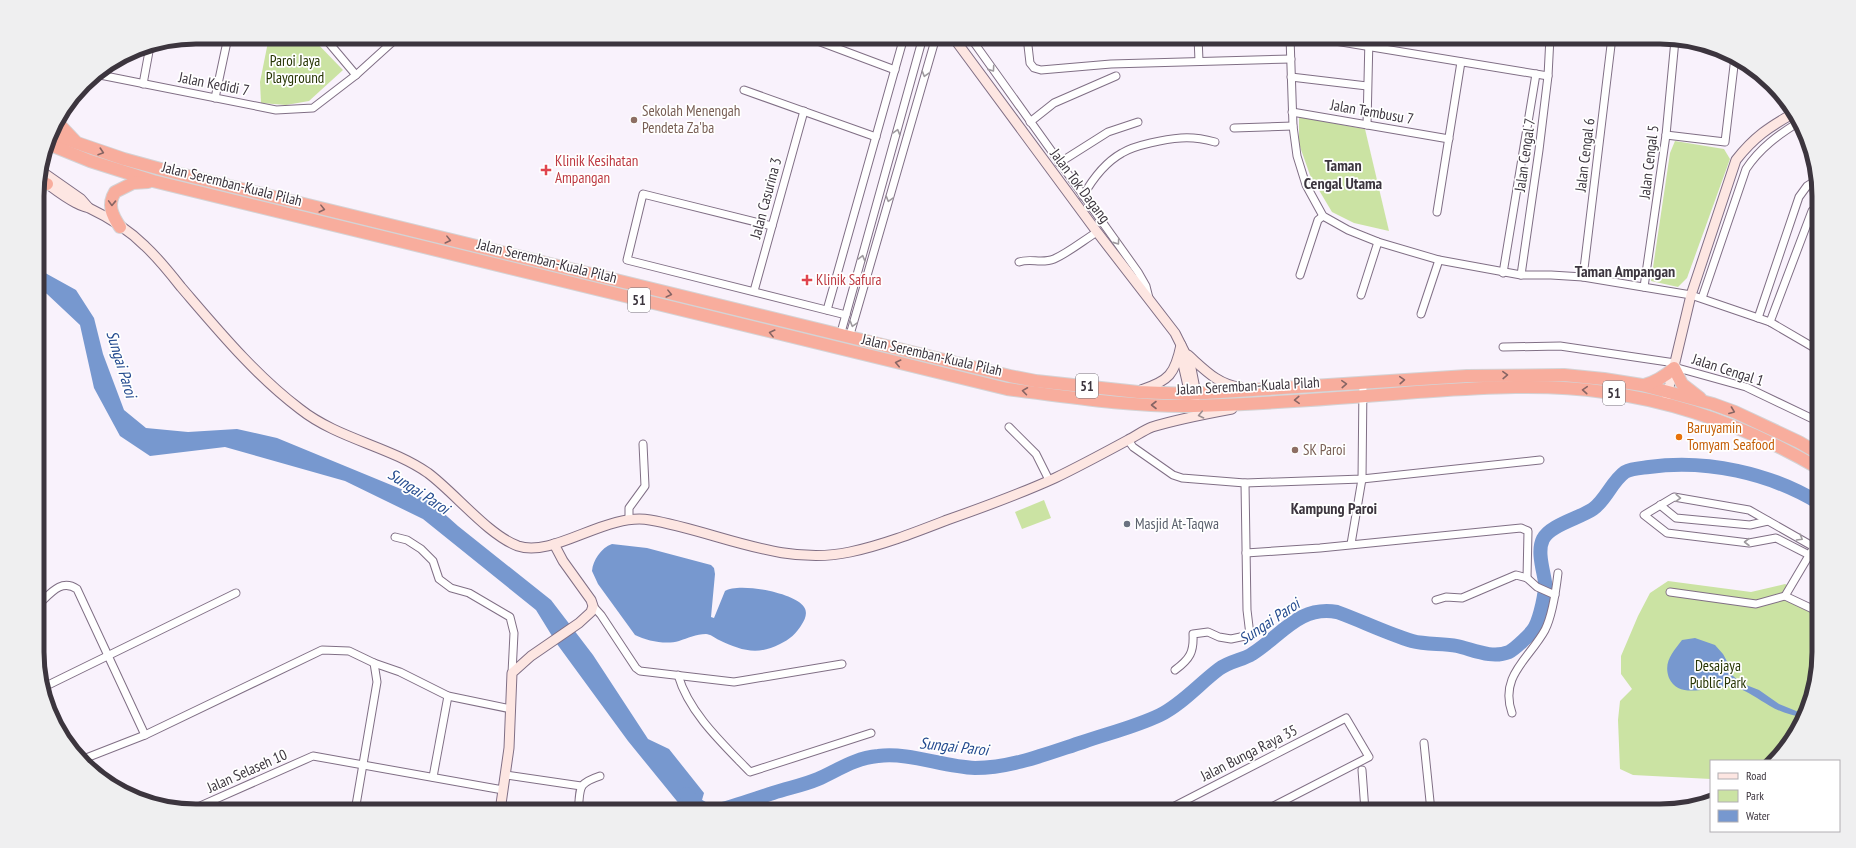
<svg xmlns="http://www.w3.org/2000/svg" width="1856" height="848" font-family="'PT Sans Narrow',sans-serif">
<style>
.green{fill:#cbe3a3}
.water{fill:#7798cf}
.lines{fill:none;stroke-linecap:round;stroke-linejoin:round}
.stream{stroke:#7798cf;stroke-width:2.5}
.river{stroke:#7798cf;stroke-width:14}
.street-casing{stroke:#806f85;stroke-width:9}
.secondary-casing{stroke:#806f85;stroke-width:11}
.highway-casing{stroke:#d4d3d5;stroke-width:14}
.street{stroke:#fff;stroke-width:7}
.secondary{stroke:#fde6e2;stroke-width:9}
.highway{stroke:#f8ad9d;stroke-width:12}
.oneway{stroke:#9e9a9e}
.oneway2{stroke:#876564}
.oneway3{stroke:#9c8e90}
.education-dot{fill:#8d6e63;stroke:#fff;stroke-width:1.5}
.health-dot{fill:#e0444e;stroke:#fff;stroke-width:1.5}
.food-dot{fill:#e8710a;stroke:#fff;stroke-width:1.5}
.worship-dot{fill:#6b7280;stroke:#fff;stroke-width:1.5}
.labels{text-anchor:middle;stroke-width:3.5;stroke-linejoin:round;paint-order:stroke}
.shield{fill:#fff;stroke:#767278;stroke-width:1}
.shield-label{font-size:14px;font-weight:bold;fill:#3c353e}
.park-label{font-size:15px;fill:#273504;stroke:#fff}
.street-label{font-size:15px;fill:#3c353e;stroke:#fff}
.education-label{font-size:15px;fill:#785e54;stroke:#fff;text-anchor:start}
.health-label{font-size:15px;fill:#be3a42;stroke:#fff;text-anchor:start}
.food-label{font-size:15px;fill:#c56008;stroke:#fff;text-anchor:start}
.worship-label{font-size:15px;fill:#5b616d;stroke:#fff;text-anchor:start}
.neighbourhood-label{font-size:16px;font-weight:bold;fill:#3c353e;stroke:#fff}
.water-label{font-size:16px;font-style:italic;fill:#244b8f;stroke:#fff}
.rim{fill:none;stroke:#3c353e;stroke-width:5}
</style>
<rect width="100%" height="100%" fill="#f9f2fc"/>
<g class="green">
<polygon points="269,37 311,37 343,70 309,101 286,105 261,103 260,82"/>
<polygon points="1299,117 1365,129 1389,231 1354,223 1332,212 1310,175 1299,144"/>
<polygon points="1675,141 1724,149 1730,159 1687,278 1678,287 1651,281 1670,153"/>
<polygon points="1044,500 1051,518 1022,529 1015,512"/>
<polygon points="1668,581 1751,592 1785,584 1794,588 1785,597 1819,613 1819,652 1807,713 1786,749 1773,761 1711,761 1711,779 1633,775 1620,769 1618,720 1620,701 1632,689 1621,674 1621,656 1638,616 1650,593"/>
</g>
<g class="water">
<polygon points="38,269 76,290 94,318 103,354 124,410 146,428 188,432 237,429 277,438 430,501 458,526 551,600 593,655 648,739 669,749 704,793 700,807 685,811 628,741 557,644 536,610 423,519 345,481 225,447 150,456 120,436 94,388 80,325 47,294 38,289"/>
<path d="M 612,544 L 647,548 L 711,565 L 714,568 L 715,574 L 711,617 L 714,618 L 725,591 C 739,582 796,593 804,607 C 808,613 805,619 802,624 C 797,633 789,640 780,644 C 757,656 740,650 719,640 C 715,638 710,634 706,634 C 696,634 688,638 679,641 C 666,645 647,641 635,635 L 598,584 L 592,571 C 593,560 601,548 612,544 Z"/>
<path d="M 1695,638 L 1715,645 L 1723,654 L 1729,665 L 1732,675 L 1741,683 L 1759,690 L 1779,704 L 1806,715 L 1804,718 C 1792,715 1780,712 1770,706 C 1758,699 1748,691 1735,687 C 1718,682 1680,703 1669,678 C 1663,662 1673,652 1682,640 Z"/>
</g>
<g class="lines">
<polyline class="stream" points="700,807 700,811"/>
<g class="river">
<path d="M 686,794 C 692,801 701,810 711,811"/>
<path d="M 715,811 C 734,806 754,799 773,793 C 788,788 804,785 818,779 C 838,770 855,758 878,756 C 910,752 943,767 975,768 C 1012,768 1049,753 1083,742 C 1109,733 1135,727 1160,715 C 1182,704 1199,684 1219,669 C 1230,661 1243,660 1252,654 C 1281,636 1299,605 1337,612 C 1362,621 1386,633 1412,641 C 1426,645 1443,643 1457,646 C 1474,650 1492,659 1509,652 C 1515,649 1532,633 1535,627 C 1540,617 1546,592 1545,582 C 1543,569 1537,551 1543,539 C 1550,525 1580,518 1593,509 C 1606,500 1612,481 1625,472 C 1632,468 1642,468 1649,467 C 1706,459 1770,473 1819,503"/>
</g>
<defs>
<g id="street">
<polyline points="324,37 356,75"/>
<polyline points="807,37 895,70"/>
<polyline points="970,37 1138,272 1146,286 1149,298"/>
<polyline points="1027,37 1030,63 1034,68 1041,70 1111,64 1291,59"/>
<polyline points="1198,37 1199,61"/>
<polyline points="1290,37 1293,126 1297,156 1306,185 1323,216 1348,230 1378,242 1439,260 1521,275 1551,275 1583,277 1691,295 1770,322 1818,350"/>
<polyline points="1311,37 1548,76"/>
<polyline points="95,74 276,110 313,108 356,75 398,37"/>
<polyline points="1291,77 1367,86"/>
<polyline points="143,84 150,46"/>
<polyline points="744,90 876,137"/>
<polyline points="215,98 228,37"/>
<polyline points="1292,112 1449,139"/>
<polyline points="1030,122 1054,103 1116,76"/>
<polyline points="1367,125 1369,37"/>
<polyline points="1234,128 1293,126"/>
<polyline points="1666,135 1725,142 1735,57"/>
<polyline points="1059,163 1108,132 1138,122"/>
<path d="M 1083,196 C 1092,180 1106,162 1122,153 C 1135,145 1166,139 1181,138 C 1193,137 1204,139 1215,142"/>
<polyline points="1437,212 1461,62"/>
<polyline points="772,226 643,194 627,260 846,315"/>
<path d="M 1019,262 C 1030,258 1042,264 1054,259 C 1068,253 1084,240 1097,232"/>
<polyline points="1503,273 1536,74"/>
<polyline points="1300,275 1318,220 1323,216"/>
<polyline points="1521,275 1539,150 1548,76 1550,37"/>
<polyline points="1583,277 1612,37"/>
<polyline points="1644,287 1666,135 1675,40"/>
<polyline points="754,291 804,111"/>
<polyline points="1361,295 1378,242"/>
<path d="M 1702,298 L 1746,169 C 1760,148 1778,135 1799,122"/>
<polyline points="827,310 904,37"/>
<polyline points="1421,314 1439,260"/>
<polyline points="1758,318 1799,197 1807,186 1818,179"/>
<polyline points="1770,322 1812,211 1818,206"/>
<polyline points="840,336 923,37"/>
<polyline points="849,338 936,37"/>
<polyline points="1503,347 1560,346 1675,363"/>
<polyline points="1674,367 1746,387 1817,421"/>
<polyline points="1009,427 1036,454 1049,480"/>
<polyline points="1128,440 1133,447 1173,475 1182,478 1245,483 1362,479 1540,460"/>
<polyline points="1660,505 1676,518 1750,525 1768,521"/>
<polyline points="629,519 629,508 645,486 643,444"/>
<polyline points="395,537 407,540 421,549 433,561 439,579 451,588 469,593 510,617 514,633 512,673"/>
<polyline points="1351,544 1362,479 1363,383"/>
<polyline points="1246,553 1320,548 1521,528 1528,531 1527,578"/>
<polyline points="1670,592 1756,604 1785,596 1819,612"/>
<polyline points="1785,596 1814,547 1749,510 1674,497 1644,515 1667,533 1749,543 1776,538 1819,560"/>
<polyline points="1436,600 1446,597 1462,598 1516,575 1527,578 1537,587 1555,595"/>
<path d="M 38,605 C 50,594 61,578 77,589 L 145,735"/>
<polyline points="593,606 601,615 636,668 640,671 734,682 842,664"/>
<path d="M 1175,670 C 1190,659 1194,652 1193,634 L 1208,632 L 1219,637 L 1231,639 L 1250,635 L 1247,610 L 1245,483"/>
<path d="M 678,675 C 689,713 723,744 750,772 L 871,733"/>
<polyline points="42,688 236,593"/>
<path d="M 1512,713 C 1499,676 1529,659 1545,630 C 1553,614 1556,590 1558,573"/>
<polyline points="1424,743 1431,811"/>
<polyline points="81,760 145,735 322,650 349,651 374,663 400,672 448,696 511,709"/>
<polyline points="1362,770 1365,811"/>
<polyline points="506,775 581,786"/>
<polyline points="433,777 448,696"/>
<polyline points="191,810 313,756 503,790"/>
<polyline points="355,811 377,682 374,663"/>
<path d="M 578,811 C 581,788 576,784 600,776"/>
<polyline points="1165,811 1346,718 1369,757 1264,811"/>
<polyline points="1565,811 1692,806"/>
</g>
<g id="secondary">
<polyline points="953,37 1097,232 1175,333 1190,363 1196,394 1193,406"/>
<polyline points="41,171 81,199 88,207"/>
<path d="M 42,180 C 53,188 64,197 76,203 C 81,206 84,206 89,208 C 108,217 130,231 145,246 C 158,258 170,273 181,287 C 218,330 255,375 300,409 C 338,439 389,446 428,473 C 455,493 488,535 518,546 C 554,558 606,512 650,520 C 716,531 782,567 850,552 C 883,545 916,532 947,520 C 984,507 1020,494 1055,478 C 1080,466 1104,453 1128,440 C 1136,436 1144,430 1152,427 C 1178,419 1205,414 1232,409"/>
<polyline points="1184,352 1183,364 1191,399"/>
<path d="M 1188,355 C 1204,369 1218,385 1240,387"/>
<path d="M 1141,390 C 1169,381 1175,374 1181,345"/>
<path d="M 1665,404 L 1691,295 L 1736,160 C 1754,137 1769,127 1794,113"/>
<polyline points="500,811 509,748 512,673 531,656 579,623 591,612 593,606 591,600 563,561 554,544"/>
</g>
<g id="highway">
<polyline points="57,122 75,141"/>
<polyline points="51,134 124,159 168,171 1010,376 1036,381 1138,392 1189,394 1467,376 1564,375 1604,379 1642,385 1713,404 1735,412 1799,442 1818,453"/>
<path d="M 48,144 L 90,161 L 153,181 L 1007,389 C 1069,397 1130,407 1193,406 C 1267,404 1343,398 1417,392 C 1478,388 1544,383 1604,392 C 1679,402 1753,430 1818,468"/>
<polyline points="38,182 47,184"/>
<path d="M 120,227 C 112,215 107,205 115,192 L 133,183 L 148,182"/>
<path d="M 1644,385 C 1656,382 1664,377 1674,368 L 1682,384 L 1700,398"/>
</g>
</defs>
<use href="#street" class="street-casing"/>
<use href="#secondary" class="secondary-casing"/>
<use href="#highway" class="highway-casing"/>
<use href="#street" class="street"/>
<use href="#secondary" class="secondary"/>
<use href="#highway" class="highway"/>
</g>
<defs><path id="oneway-chevron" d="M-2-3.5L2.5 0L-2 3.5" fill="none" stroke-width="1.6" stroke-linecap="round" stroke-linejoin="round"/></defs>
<g class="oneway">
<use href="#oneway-chevron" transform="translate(992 69) rotate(55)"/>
<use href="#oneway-chevron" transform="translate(925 74) rotate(106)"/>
<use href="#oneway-chevron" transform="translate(897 132) rotate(-74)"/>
<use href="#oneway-chevron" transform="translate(889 199) rotate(106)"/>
<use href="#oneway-chevron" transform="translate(1117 242) rotate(55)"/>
<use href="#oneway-chevron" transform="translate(862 258) rotate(-75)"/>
<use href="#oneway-chevron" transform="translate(853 324) rotate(106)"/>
<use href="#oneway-chevron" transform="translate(1678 498) rotate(3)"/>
<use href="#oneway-chevron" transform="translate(1800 538) rotate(30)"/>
<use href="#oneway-chevron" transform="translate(1747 542) rotate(-180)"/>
</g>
<g class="oneway2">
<use href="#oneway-chevron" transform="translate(101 152) rotate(18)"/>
<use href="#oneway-chevron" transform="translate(112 203) rotate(92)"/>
<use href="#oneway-chevron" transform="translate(322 209) rotate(14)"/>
<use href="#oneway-chevron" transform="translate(448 240) rotate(14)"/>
<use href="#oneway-chevron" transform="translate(669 294) rotate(14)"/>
<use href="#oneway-chevron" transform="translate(772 333) rotate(-166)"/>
<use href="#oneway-chevron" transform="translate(898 363) rotate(-167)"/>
<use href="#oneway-chevron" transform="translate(1505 375) rotate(-2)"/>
<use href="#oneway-chevron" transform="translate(1402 380) rotate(-4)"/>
<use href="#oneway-chevron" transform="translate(1344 384) rotate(-3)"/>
<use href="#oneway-chevron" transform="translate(1585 390) rotate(-176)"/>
<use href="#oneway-chevron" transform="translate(1025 391) rotate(-172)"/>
<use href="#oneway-chevron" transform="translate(1297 400) rotate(177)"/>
<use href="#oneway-chevron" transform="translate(1154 405) rotate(-180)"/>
<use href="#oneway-chevron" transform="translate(1732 411) rotate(21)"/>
</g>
<use class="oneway3" href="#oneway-chevron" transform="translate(1201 415) rotate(168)"/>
<g class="education-dot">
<circle cx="634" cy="120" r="4"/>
<circle cx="1295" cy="450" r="4"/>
</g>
<g class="health-dot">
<path d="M544 164h4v4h4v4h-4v4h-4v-4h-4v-4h4z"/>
<path d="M805 274h4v4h4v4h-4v4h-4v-4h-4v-4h4z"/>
</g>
<circle class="food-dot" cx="1679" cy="437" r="4"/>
<circle class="worship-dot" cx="1127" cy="524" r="4"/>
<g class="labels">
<g class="shield">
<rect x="628" y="288" width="22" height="24" rx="3"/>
<rect x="1076" y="374" width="22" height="24" rx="3"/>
<rect x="1603" y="381" width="22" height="24" rx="3"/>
</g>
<g class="shield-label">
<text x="639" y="305">51</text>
<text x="1087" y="391">51</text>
<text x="1614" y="398">51</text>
</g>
<g class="park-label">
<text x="295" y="66">Paroi Jaya<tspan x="295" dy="17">Playground</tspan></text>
<text x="1718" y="671">Desajaya<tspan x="1718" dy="17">Public Park</tspan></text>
</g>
<g class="street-label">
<text transform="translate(214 84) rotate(11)" y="5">Jalan Kedidi 7</text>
<text transform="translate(1372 112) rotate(10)" y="5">Jalan Tembusu 7</text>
<text transform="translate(1525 155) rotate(-82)" y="5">Jalan Cengal 7</text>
<text transform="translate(1585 155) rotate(-83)" y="5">Jalan Cengal 6</text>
<text transform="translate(1649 162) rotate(-83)" y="5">Jalan Cengal 5</text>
<text transform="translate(232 184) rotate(14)" y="5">Jalan Seremban-Kuala Pilah</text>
<text transform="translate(1080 186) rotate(53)" y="5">Jalan Tok Dagang</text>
<text transform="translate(766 198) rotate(-75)" y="5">Jalan Casurina 3</text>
<text transform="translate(547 261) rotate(14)" y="5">Jalan Seremban-Kuala Pilah</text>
<text transform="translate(932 355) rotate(13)" y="5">Jalan Seremban-Kuala Pilah</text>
<text transform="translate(1728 370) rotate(18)" y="5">Jalan Cengal 1</text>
<text transform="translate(1248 386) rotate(-3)" y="5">Jalan Seremban-Kuala Pilah</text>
<text transform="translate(1249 753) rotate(-27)" y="5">Jalan Bunga Raya 35</text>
<text transform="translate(247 771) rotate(-24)" y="5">Jalan Selaseh 10</text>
</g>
<g class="education-label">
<text x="642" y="116">Sekolah Menengah<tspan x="642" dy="17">Pendeta Za'ba</tspan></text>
<text x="1303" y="455">SK Paroi</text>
</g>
<g class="health-label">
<text x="555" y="166">Klinik Kesihatan<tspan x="555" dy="17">Ampangan</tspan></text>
<text x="816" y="285">Klinik Safura</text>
</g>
<g class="food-label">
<text x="1687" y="433">Baruyamin<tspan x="1687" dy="17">Tomyam Seafood</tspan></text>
</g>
<g class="worship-label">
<text x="1135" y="529">Masjid At-Taqwa</text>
</g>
<g class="neighbourhood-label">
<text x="1343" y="171">Taman<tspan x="1343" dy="18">Cengal Utama</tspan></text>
<text x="1625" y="277">Taman Ampangan</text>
<text x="1334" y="514">Kampung Paroi</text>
</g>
<g class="water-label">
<text transform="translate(122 364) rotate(73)" y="6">Sungai Paroi</text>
<text transform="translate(419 491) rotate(33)" y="6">Sungai Paroi</text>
<text transform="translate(1269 621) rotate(-34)" y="6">Sungai Paroi</text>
<text transform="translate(954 746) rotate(6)" y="6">Sungai Paroi</text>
</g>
</g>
<path d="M0 0H1856V848H0ZM196 44H1660A152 152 0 0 1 1812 196V652A152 152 0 0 1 1660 804H196A152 152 0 0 1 44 652V196A152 152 0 0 1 196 44Z" fill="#efeff0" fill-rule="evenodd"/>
<path class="rim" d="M196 44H1660A152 152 0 0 1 1812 196V652A152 152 0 0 1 1660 804H196A152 152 0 0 1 44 652V196A152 152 0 0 1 196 44Z"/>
<rect x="1710" y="760" width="130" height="72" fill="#ffffff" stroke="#b1aeb2"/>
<rect x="1718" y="773" width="20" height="6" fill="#fde6e2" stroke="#b1aeb2"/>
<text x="1746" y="780" font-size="12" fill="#3c353e">Road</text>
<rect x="1718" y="790" width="20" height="12" fill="#cbe3a3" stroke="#b1aeb2"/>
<text x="1746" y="800" font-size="12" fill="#3c353e">Park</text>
<rect x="1718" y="810" width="20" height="12" fill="#7798cf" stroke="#b1aeb2"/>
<text x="1746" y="820" font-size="12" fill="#3c353e">Water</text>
</svg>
